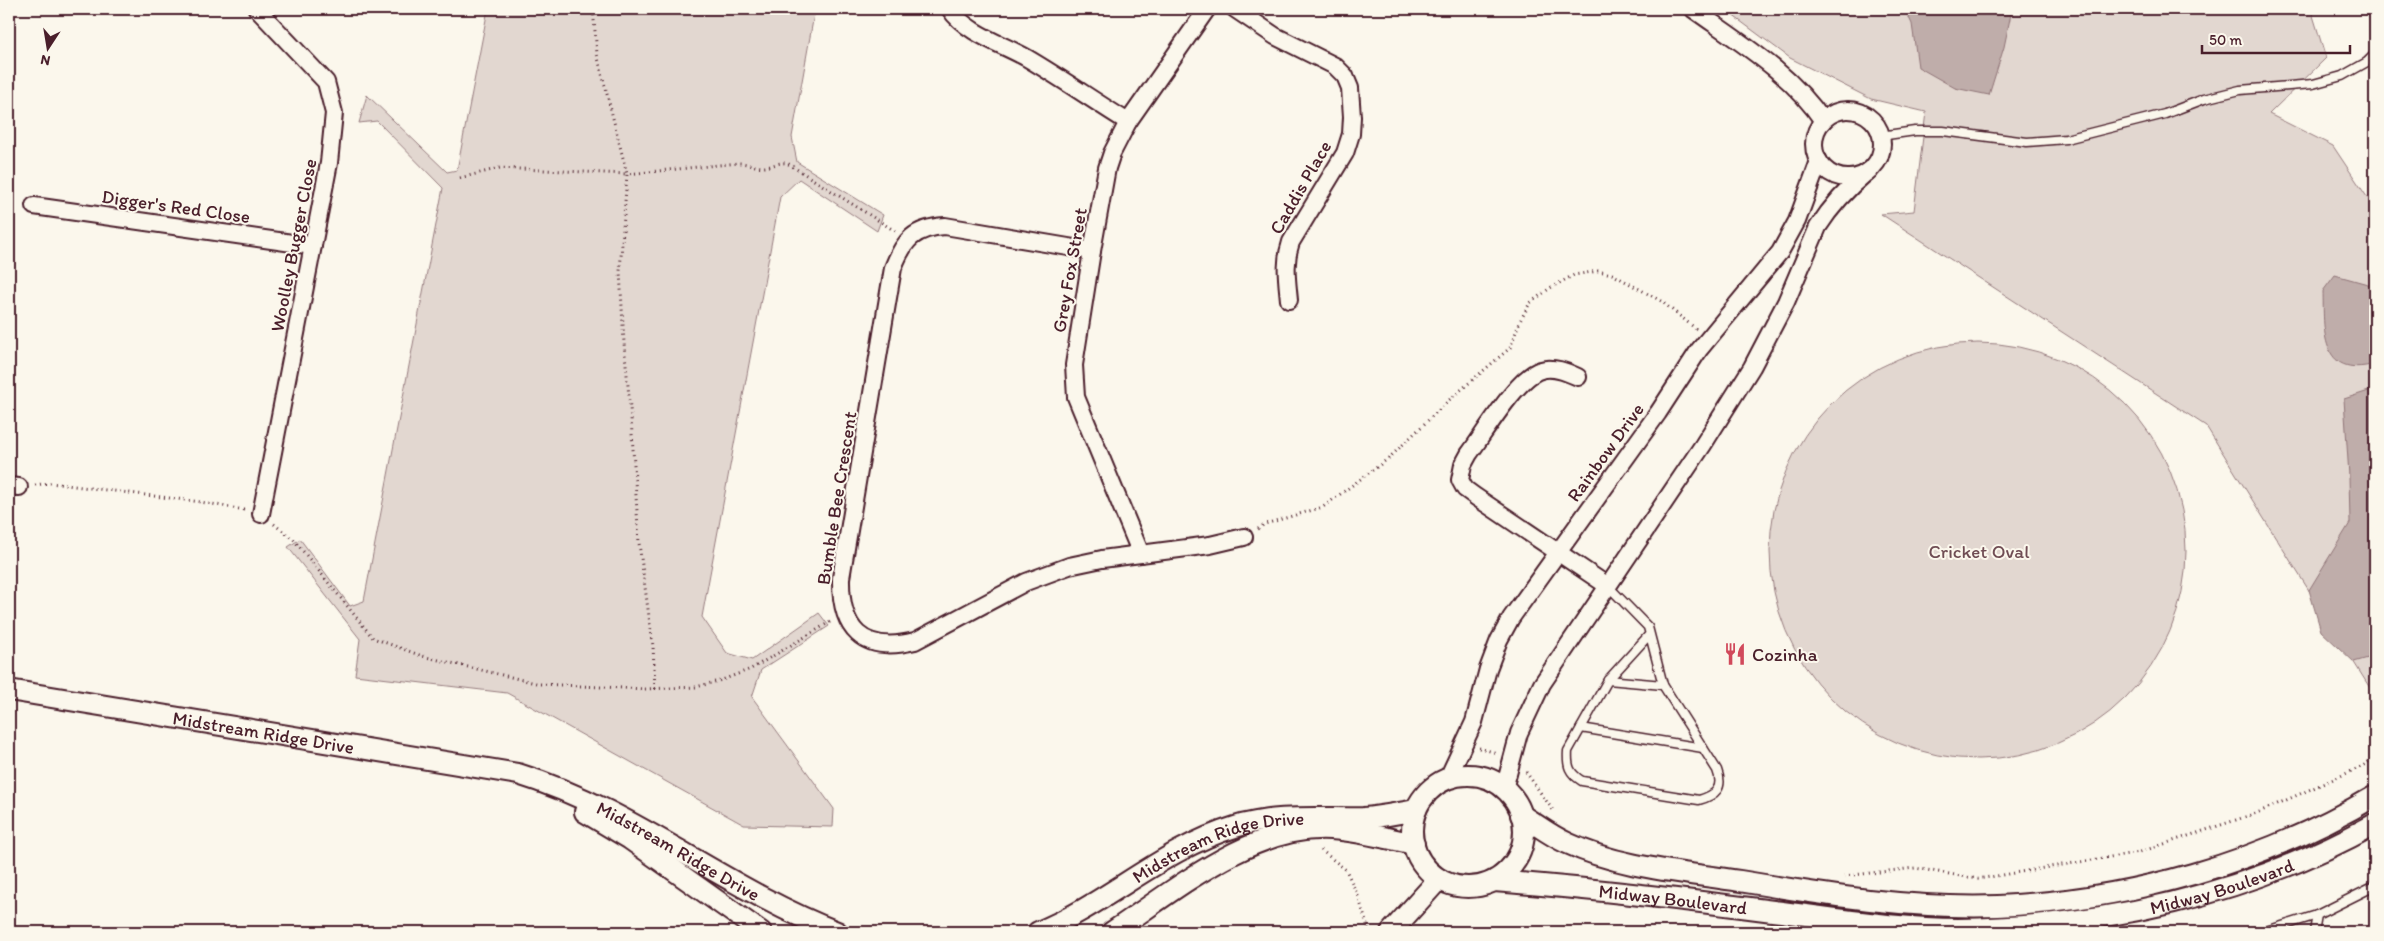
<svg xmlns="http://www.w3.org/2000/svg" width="2384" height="941" font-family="Itim,sans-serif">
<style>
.green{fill:#e2d7d0;stroke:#967b7e}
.water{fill:#bfadaa;stroke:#907477}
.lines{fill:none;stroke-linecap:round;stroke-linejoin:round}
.service-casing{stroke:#4a1f2b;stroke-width:11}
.minor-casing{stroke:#4a1f2b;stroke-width:20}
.tertiary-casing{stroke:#4a1f2b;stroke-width:24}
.path{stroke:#4a1f2b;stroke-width:3;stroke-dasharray:1 4;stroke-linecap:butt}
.service{stroke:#fbf7ec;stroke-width:8}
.minor{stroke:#fbf7ec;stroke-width:16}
.tertiary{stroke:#fbf7ec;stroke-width:20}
.labels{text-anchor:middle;stroke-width:4;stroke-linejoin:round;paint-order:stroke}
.street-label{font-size:19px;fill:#4a1f2b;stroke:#fbf7ec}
.park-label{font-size:19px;fill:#704d54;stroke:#fbf7ec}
.poi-label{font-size:19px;fill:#4a1f2b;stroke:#fbf7ec;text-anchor:start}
</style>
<rect width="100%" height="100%" fill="#fbf7ec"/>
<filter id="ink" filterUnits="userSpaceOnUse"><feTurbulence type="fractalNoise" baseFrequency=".02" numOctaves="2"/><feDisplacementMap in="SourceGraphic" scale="10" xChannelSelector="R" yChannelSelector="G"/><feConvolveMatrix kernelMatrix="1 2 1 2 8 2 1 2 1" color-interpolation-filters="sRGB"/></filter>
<g filter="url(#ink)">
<g class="green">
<polygon points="488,9 815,9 792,137 797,162 883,215 877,231 799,179 780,197 702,617 727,653 752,660 819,613 829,626 761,670 752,697 834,809 833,827 744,825 507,693 355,675 360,639 288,547 300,539 350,606 364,601 443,188 377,121 359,123 367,95 447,172 457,170"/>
<polygon points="1724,9 2311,9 2326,58 2269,114 2333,146 2375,209 2375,696 2206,426 1881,214 1914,211 1926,112 1871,99 1790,58"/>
<circle cx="1978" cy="551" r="208"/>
</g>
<g class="water">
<polygon points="1905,9 2012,9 2004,47 1989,95 1955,88 1918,67 1912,24"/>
<path d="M 2335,275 L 2375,286 L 2375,364 C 2319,379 2324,329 2323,291 Z"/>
<polygon points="2375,389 2375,656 2354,662 2321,631 2309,590 2350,523 2349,476 2344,399"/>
</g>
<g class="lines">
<defs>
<g id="service">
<polyline points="1880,136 1915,131 1943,131 2027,142 2066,139 2165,114 2204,99 2240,90 2313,84 2342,76 2367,62 2375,54"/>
<path d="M 1608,586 L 1648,627 L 1663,685 L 1717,770 C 1724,788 1716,795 1699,800 L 1582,781 C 1569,773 1567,766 1568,751 L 1608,680 L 1649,635"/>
<polyline points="1608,680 1663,685"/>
<polyline points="1581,728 1703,748"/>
<polyline points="2263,932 2317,915 2375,886"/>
<polyline points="2314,932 2317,915"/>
</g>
<g id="minor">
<polyline points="257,9 326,82 334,113 329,163 261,514"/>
<path d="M 950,9 C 966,33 1002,44 1027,58 C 1061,78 1094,101 1128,122"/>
<path d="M 1235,9 L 1275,36 L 1335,66 L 1345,76 L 1350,88 L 1352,117 L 1351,134 L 1345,153 L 1291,242 C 1284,262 1287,279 1289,300"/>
<path d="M 1693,9 C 1739,42 1791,73 1823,121"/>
<circle cx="1848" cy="144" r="34"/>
<polyline points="34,206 313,246"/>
<path d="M 1092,251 L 945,226 C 914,228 904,240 893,268 L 841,578 C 840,629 862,654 915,641 L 1026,582 L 1069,566 L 1102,559 L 1210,545 L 1244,537"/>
<path d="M 1578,377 C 1567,372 1553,366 1541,370 C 1518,376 1484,434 1469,454 L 1463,465 L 1460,480 L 1465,489 L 1476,497 L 1608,586"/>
<polyline points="9,486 19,487"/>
<polyline points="1141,554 1076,397 1074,365 1092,251 1107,168 1112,153 1128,122 1207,9"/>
<polyline points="1447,780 1474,722 1488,669 1499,640 1511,618 1658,413 1699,350 1780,252 1797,221 1819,161"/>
<path d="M 1504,789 L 1519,733 L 1542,684 L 1703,445 L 1752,367 L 1786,302 L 1818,227 C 1832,205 1848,188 1867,172"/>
</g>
<g id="tertiary">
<path id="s1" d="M 9,690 L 518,774 C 633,809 725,889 837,932"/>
<circle cx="1468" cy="831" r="56"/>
<polyline points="585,812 630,839 761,932"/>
<path d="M 1521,815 C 1536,824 1551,836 1567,843 C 1620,868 1683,872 1740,881 C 1824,895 1912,909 1998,906 C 2129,900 2262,863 2375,796"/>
<path id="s2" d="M 1494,881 C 1587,888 1680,899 1773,911 C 1834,918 1896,929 1958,929 C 2102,927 2248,895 2375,824"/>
<path id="s3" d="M 1038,932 C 1107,904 1162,849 1235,827 C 1277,814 1320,819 1363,818 C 1381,817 1398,813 1416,810"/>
<path d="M 1112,932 C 1174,891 1253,824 1331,829 C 1359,831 1386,838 1414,844"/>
<polyline points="1391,932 1439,879"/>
</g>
</defs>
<use href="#service" class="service-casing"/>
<use href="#minor" class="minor-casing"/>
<use href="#tertiary" class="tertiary-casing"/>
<g class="path">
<polyline points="460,178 500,168 627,174 597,54 593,9"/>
<polyline points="35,485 50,483 201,502 244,510"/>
<polyline points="274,524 294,540 373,638 422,656 540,684 644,689 696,687 722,680 751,669 830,622"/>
<polyline points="1258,529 1265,524 1323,507 1389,458 1448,401 1510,348 1520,321 1530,303 1550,288 1574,275 1598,271 1612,274 1661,301 1696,329"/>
<path d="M 655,689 L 653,646 L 639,543 L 631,418 L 624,343 L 620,271 L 627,174 L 739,163 C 747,163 755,167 763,167 C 772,167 776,162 787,163 L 895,231"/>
<polyline points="1479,748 1497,753"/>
<polyline points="1526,772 1554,812"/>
<polyline points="1321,850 1346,870 1359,898 1369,932"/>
<polyline points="1844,876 1915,868 1978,879 2140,852 2257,813 2363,766 2375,757"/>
</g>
<use href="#service" class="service"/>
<use href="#minor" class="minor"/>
<use href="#tertiary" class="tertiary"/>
</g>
</g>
<defs>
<symbol id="restaurant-bare" viewBox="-9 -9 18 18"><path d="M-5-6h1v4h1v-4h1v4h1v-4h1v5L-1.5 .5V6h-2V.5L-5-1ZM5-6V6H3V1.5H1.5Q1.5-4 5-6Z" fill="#d1495b" stroke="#fbf7ec" stroke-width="2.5" paint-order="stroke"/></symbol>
</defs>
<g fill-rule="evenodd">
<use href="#restaurant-bare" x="1719" y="638" width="32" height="32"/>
</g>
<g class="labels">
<g class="street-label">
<text transform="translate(1300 187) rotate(-60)" y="7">Caddis Place</text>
<text transform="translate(176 206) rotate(8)" y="7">Digger's Red Close</text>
<text transform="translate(293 245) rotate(-79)" y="7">Woolley Bugger Close</text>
<text transform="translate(1069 270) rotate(-80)" y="7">Grey Fox Street</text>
<text transform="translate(1605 452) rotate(-54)" y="7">Rainbow Drive</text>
<text transform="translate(836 498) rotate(-81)" y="7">Bumble Bee Crescent</text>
<text dy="7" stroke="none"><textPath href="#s1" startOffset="258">Midstream Ridge Drive</textPath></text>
<text dy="7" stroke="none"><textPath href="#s3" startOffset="202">Midstream Ridge Drive</textPath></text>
<text dy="7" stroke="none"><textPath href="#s1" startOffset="694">Midstream Ridge Drive</textPath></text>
<text dy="7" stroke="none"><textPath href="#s2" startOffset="735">Midway Boulevard</textPath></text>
<text dy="7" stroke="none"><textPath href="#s2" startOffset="180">Midway Boulevard</textPath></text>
</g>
<g class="park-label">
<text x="1979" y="558">Cricket Oval</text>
</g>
<g class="poi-label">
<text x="1752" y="661">Cozinha</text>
</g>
</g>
<rect width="2384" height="941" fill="none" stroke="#fbf7ec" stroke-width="30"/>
<rect x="15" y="15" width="2354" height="911" fill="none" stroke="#4a1f2b" stroke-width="2" filter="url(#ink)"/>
<g transform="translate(48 48) rotate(192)" stroke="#fbf7ec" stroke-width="4" paint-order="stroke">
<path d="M0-4L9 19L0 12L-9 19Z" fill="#4a1f2b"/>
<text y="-8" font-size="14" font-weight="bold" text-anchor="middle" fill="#4a1f2b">N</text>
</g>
<path d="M2202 45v8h148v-8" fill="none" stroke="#4a1f2b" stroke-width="2.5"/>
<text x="2209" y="45" font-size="15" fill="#4a1f2b" stroke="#fbf7ec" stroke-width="4" paint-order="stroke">50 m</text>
</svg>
